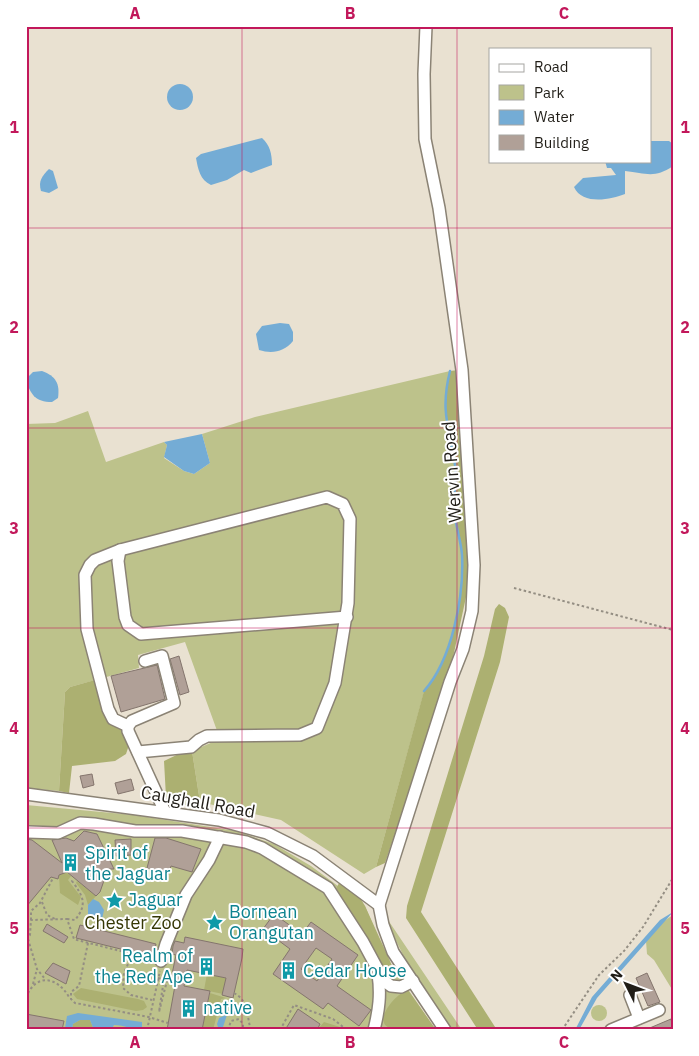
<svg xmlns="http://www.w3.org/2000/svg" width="699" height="1056" font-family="'IBM Plex Sans',sans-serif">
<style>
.green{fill:#bdc28b}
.forest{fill:#acb071}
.water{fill:#74acd5}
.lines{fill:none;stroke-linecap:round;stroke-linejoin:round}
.stream{stroke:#74acd5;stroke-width:2.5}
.building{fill:#b0a097;stroke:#84756d;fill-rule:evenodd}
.minor-casing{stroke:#8b8375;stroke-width:14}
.path{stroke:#948e83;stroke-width:2;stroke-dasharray:2.5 2.5;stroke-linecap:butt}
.minor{stroke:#fff;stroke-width:11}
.grid{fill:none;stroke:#c2185b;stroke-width:1;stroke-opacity:0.55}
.labels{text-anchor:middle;stroke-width:4;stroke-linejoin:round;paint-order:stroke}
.street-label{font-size:18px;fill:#201d17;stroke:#fff}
.culture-label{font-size:18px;fill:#0d838f;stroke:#fff;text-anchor:start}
.park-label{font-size:18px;fill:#353704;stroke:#fff}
.neatline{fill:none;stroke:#c2185b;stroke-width:2}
.grid-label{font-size:16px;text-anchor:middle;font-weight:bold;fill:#c2185b}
</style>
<rect width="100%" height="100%" fill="#e9e1d1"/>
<g class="green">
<path d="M 450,371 C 440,411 449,427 455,465 C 458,478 453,493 454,506 C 454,523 461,539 462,555 C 464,597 452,660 424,692 L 376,867 L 364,874 L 281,820 L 200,802 L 192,751 L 220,739 L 185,642 L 138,655 L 139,668 L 70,687 L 65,692 L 59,791 L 26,788 L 26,424 L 55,423 L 88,411 L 106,462 L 164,442 L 167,445 L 164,458 L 184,471 L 194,474 L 210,463 L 202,434 L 255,417 Z"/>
<polygon points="26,805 134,815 236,831 274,844 311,866 365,906 389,962 436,1030 26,1030"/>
<polygon points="673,915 673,991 654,960 647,954 646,941 661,923"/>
<path d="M 386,917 L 462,1030 L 451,1030 C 425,992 402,960 386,917 Z"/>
<circle cx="599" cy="1013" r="8"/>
</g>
<g class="forest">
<path d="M 458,370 L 474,560 L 449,676 L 385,863 L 376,867 L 424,691 C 452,660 464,597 462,555 C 461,539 454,523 454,506 C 453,493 458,478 455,465 C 449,427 440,411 450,371 Z"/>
<polygon points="499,604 505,608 509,617 500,662 421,912 497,1030 478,1030 406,918 407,906 484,656 495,609"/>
<polygon points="102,678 129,745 126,754 115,761 72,766 69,793 59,791 65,692 70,687"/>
<path d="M 185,751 L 192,751 L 200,802 C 185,806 178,808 166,797 L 164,761 Z"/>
<polygon points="66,872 71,876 68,880 81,897 78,905 60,893 59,875"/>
<polygon points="77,881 96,896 88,905 85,895 76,883"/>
<polygon points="342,882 358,894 365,906 390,961 392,966 387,969 383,969 338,895 336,889 339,883"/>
<polygon points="207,974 226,978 223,994 204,990"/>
<polygon points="81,988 138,999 144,1001 147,1007 143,1010 136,1011 77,999 73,994"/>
<path d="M 408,990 L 436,1030 C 426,1030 415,1028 405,1028 C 402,1028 397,1030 393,1029 C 370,1025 394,994 408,990 Z"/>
<polygon points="210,993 226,998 221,999 213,1030 202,1030"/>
<polygon points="80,1020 90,1020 94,1030 72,1030 73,1024"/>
<polygon points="324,1022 340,1027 337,1030 317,1030"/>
</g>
<g class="water">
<circle cx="180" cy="97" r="13"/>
<path d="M 262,138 C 270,145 272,154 272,165 L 251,173 L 244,170 L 227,180 L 211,185 C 200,180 198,169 196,158 L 201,154 Z"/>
<path d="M 650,141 L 669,141 L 673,144 L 673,166 C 654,179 646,173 625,171 L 625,194 C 610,200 582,205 574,187 L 583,178 L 616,175 L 611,168 L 607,168 L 605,161 L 650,161 Z"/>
<path d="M 49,169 L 53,171 L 58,188 L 49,193 L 41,191 C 38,181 42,176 49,169 Z"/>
<path d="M 280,323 L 289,324 L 293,332 L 293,341 C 284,352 272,354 259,350 L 256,334 L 262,326 Z"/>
<path d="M 42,371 C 56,376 60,384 58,398 L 52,402 C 35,402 30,394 26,379 L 33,372 Z"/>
<polygon points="202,434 210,463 194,474 184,471 164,457 167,445 164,442"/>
<polygon points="93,899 99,902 104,910 101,924 88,915 88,905"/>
<polygon points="673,912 597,998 579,1030 575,1030 592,997 660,920"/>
<polygon points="234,1004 237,1005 239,1014 227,1015 222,1030 219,1030 217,1024 219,1018 228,1014"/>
<path d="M 78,1013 L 142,1022 L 142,1030 C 131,1030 125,1025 114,1025 L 111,1030 L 94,1030 L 90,1020 L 80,1020 L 73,1024 L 72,1030 L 65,1028 L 67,1016 Z"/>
</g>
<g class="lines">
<path class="stream" d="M 424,691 C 452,660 464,597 462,555 C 461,539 454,523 454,506 C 453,493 458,478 455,465 C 449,427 440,411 450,371"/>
</g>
<g class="building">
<polygon points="179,656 189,692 180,695 170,659"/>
<polygon points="157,665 165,699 121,712 111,676"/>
<polygon points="92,774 94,785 83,788 80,776"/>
<polygon points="131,779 134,790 118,794 115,783"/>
<polygon points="84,831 97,834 114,869 108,869 100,892 96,896 67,872 59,875 58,879 51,877 26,907 26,839 32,840 62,863 52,840 66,838 74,841"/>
<polygon points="155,838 166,838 201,849 192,872 171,866 168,875 147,868"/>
<polygon points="131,839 131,855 116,856 115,840"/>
<path d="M 274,914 L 302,934 L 311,922 L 358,955 L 337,986 L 371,1010 L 359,1026 L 328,1003 L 323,1009 L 273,974 L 290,949 L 263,929 ZM 316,948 L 332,959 L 317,981 L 301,969 Z"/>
<polygon points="47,924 68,937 64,943 43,931"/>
<polygon points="80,925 156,944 153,957 76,938"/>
<polygon points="185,937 243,949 242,958 233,998 222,995 226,978 187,970 184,986 210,991 202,1030 167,1030 176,980 171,979 176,955 172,954 173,946 175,941 184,943"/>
<polygon points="53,963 70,971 66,984 45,973"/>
<polygon points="647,973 660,1002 648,1006 636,978"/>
<polygon points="298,1009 320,1024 317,1030 285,1030"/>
<polygon points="26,1014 64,1021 62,1030 26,1030"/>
<polygon points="671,1019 673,1030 645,1030"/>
</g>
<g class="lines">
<defs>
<g id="minor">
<polyline points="120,550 118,561 125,617 128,625 141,634 347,617"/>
<polyline points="145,661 162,656 174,703 132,721 128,726 128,731 165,812"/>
<polyline points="128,726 113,719 108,709 87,629 85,575 90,565 95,560 120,550 327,497 343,504 350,519 348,603 335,683 317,728 300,735 207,736 199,740 191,747 138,752"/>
<polyline points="26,794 219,820 267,833 313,856 379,905 383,925 393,952 445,1030"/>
<polyline points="28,832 58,833 80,823 94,824 135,831 182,831 246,842 262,848 328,888 363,942 384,981 391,986 401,987 413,981"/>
<polyline points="379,905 450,682 463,649 472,611 474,565 462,370 439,208 425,139 424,74 426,26"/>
<polyline points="161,961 166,944 186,895 209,860 220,837"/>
<polyline points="630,995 639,1018"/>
<path d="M 374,1030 C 379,1010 381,994 378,974"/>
<polyline points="611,1030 659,1010"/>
</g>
</defs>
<use href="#minor" class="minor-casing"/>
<g class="path">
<polyline points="514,588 673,630"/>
<polyline points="42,902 47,915 55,919"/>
<path d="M 67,919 L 75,920 C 88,904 83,896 72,881 L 74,879"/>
<polyline points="31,920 31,911 40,903 53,878"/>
<polyline points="26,939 30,935 31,920 67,919 74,939 77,940 152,959"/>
<polyline points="28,939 37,969 45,979"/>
<polyline points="88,943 79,986 71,992 71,999 75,1003 149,1017 168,1023"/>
<polyline points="132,955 124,973 123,988 131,995 152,1000"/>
<polyline points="158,978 164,979 159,1012 169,973"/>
<polyline points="33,984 37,969"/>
<path d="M 234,993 C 250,1002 246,1015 251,1030"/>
<path d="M 26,998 C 35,973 57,976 69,997"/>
<polyline points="147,1030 160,971"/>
<polyline points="228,1030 231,1021 239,1019 243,1024 243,1030"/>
<polyline points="280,1030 294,1005 333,1019 347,1030"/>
<polyline points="562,1030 599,975 624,951 643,927 673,878"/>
</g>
<use href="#minor" class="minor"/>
</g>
<path class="grid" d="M 242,26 L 242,1030M 457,26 L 457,1030M 26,228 L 673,228M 26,428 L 673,428M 26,628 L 673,628M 26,828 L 673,828"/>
<defs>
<symbol id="building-bare" viewBox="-9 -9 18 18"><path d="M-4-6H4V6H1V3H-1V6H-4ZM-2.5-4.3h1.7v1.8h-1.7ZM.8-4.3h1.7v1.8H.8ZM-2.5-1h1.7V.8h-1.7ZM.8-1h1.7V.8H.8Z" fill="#0f9aa8" stroke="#fff" stroke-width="2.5" paint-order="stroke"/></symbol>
<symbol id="sight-bare" viewBox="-9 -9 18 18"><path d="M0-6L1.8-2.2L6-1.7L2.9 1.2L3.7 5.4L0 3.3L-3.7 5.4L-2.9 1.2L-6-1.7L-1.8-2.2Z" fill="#0f9aa8" stroke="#fff" stroke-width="2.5" paint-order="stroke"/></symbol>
</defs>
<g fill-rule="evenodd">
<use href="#building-bare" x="58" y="850" width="25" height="25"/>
<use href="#sight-bare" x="102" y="888" width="25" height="25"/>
<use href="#sight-bare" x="202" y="910" width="25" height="25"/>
<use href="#building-bare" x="194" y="954" width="25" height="25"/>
<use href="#building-bare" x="276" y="958" width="25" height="25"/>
<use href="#building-bare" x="176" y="996" width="25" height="25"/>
</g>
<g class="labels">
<g class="street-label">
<text transform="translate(452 472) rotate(-94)" y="6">Wervin Road</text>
<text transform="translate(198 802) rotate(10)" y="6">Caughall Road</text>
</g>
<g class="culture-label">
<text x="85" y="859">Spirit of<tspan x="85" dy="21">the Jaguar</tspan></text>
<text x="128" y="906">Jaguar</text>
<text x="229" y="918">Bornean<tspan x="229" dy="21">Orangutan</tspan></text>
<text x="193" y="962" text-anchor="end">Realm of<tspan x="193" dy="21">the Red Ape</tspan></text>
<text x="303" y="977">Cedar House</text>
<text x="203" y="1014">native</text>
</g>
<g class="park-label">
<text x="133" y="929">Chester Zoo</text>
</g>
</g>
<rect width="699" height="1056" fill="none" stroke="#ffffff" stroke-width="55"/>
<rect x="489" y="48" width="162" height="115" fill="#ffffff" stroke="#a6a5a2"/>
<rect x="499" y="64" width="25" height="8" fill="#ffffff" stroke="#a6a5a2"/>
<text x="534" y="72" font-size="15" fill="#201d17">Road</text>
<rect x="499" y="85" width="25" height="15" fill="#bdc28b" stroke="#a6a5a2"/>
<text x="534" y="98" font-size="15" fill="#201d17">Park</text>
<rect x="499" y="110" width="25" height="15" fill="#74acd5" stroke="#a6a5a2"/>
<text x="534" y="122" font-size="15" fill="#201d17">Water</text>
<rect x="499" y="135" width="25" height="15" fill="#b0a097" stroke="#a6a5a2"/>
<text x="534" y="148" font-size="15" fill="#201d17">Building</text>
<g transform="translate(626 984) rotate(312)" stroke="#ffffff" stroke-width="4" paint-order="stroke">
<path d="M0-4L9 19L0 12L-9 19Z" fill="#201d17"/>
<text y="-8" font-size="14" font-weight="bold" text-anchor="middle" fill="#201d17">N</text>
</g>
<rect x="28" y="28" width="644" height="1000" class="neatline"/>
<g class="grid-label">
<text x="135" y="19">A</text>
<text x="350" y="19">B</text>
<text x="564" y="19">C</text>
<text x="14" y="133">1</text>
<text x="685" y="133">1</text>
<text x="14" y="333">2</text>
<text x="685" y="333">2</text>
<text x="14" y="534">3</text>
<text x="685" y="534">3</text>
<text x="14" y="734">4</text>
<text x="685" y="734">4</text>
<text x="14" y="934">5</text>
<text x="685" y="934">5</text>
<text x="135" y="1048">A</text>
<text x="350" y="1048">B</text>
<text x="564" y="1048">C</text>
</g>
</svg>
